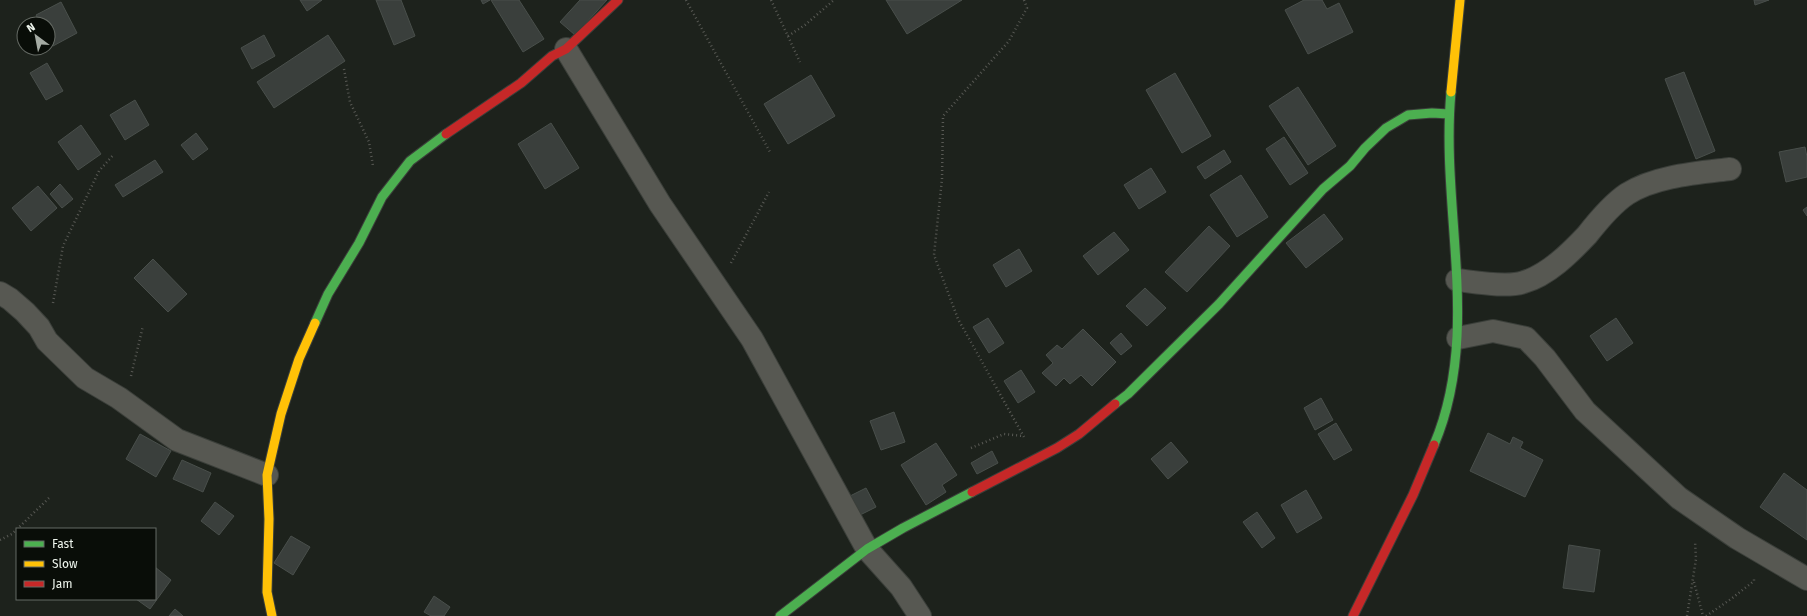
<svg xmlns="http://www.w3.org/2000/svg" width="1807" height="616" font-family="'Fira Sans',sans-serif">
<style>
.building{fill:#3a3f3c;stroke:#494f4b}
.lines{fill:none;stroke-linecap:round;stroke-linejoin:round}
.street-casing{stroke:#3b3f3a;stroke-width:24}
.fast-casing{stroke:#3b3f3a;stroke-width:11}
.slow-casing{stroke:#3b3f3a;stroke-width:11}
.jam-casing{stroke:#3b3f3a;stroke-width:11}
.path{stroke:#585954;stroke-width:2.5;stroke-dasharray:1 3;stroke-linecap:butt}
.street{stroke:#575852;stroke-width:22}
.fast{stroke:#4caf50;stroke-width:9}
.slow{stroke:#ffc107;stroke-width:9}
.jam{stroke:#c62828;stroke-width:9}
</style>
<rect width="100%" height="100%" fill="#1d221c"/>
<g class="building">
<polygon points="300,0 322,0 307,11"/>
<polygon points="376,0 401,0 415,36 394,45"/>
<polygon points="481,0 490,0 483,4"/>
<polygon points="491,0 519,0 544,39 523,52"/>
<polygon points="580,0 607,0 575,35 560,22"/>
<polygon points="886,0 962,0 907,34"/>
<polygon points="1304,0 1322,0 1327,9 1339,3 1353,32 1308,54 1285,10"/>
<polygon points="1754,0 1769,0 1755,5"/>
<polygon points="61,2 77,33 53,46 48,37 48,24 41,24 36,15"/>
<polygon points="264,35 275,56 252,69 241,48"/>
<polygon points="328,35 345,61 274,108 257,82"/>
<polygon points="47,63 63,91 46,100 30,73"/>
<polygon points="1684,72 1715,151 1696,159 1665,79"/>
<polygon points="1175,73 1211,136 1182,153 1146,90"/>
<polygon points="811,75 835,116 788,144 764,104"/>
<polygon points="1298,87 1336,146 1308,165 1269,106"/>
<polygon points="135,100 149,125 125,140 110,115"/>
<polygon points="551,123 579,168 545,189 518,144"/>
<polygon points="81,125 101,154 78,170 58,142"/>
<polygon points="196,133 208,149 193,160 181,145"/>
<polygon points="1284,137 1308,173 1290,185 1266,149"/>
<polygon points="1805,147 1807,157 1807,177 1786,182 1779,152"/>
<polygon points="1224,150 1231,162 1205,179 1197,167"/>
<polygon points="155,160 163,172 123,197 115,185"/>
<polygon points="1151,168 1166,192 1139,209 1124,185"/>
<polygon points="1241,175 1268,217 1237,237 1210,195"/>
<polygon points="60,184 73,199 62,208 50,194"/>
<polygon points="38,186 57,208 31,231 12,208"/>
<polygon points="1807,207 1807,216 1803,210"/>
<polygon points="1324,214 1343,239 1306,268 1286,243"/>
<polygon points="1209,226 1230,246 1187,292 1165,272"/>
<polygon points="1114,232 1129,250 1098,275 1083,256"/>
<polygon points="1019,249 1032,271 1006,287 993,265"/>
<polygon points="153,259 187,294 168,312 134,278"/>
<polygon points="1145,288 1166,308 1147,326 1126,306"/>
<polygon points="988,318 1004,343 989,353 973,327"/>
<polygon points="1616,318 1633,343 1607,361 1590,336"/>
<polygon points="1083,329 1116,362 1092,386 1081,375 1070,384 1064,378 1056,386 1042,373 1053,363 1046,355 1057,345 1062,349"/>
<polygon points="1121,333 1132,346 1121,355 1110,343"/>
<polygon points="1021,370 1035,392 1018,403 1004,381"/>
<polygon points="1321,398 1333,420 1315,430 1304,408"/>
<polygon points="894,412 905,442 881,450 870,421"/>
<polygon points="1336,423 1352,450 1334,460 1318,434"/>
<polygon points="1488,433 1510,444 1513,437 1523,442 1520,448 1543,460 1525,497 1470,471"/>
<polygon points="140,434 171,451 156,477 126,459"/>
<polygon points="1171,442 1188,462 1168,479 1151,459"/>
<polygon points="936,443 957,475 942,485 946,492 926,505 901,465"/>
<polygon points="992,451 998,463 977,474 971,463"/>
<polygon points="182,460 211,473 203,492 173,479"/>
<polygon points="1784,473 1807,490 1807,540 1760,507"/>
<polygon points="866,488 876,507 860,515 850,496"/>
<polygon points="1306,490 1322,518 1297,533 1281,505"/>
<polygon points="215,502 234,516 219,535 201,521"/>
<polygon points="1257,512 1275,538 1262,548 1243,522"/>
<polygon points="291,536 310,547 293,575 274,563"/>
<polygon points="1569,545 1600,550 1594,592 1563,588"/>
<polygon points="155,567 171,580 150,609 136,599 155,599"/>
<polygon points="434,596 450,607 444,616 431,616 424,612"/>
<polygon points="175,609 183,616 169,616"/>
</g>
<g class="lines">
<defs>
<g id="street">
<polyline points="566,49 660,204 752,339 867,549 901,587 920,616"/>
<path d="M 1457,280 C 1475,282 1507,288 1524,282 C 1548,275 1570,253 1587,235 C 1598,221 1612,204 1627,194 C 1655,176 1697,173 1730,169"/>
<polyline points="0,293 10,299 25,312 39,327 47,341 85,378 119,398 177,440 267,475"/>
<polyline points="1458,338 1493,331 1526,338 1545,358 1585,411 1679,498 1737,538 1807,579"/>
</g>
<g id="fast">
<polyline points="315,323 328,294 359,243 382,197 410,161 446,134"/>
<polyline points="1115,404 1128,394 1219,304 1323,189 1350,166 1365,148 1386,128 1408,115 1432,113 1449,114"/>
<path d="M 1434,445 C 1482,332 1440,210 1451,92"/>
<polyline points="780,616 867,549 903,528 972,492"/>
</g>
<g id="slow">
<polyline points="1451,92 1460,0"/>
<polyline points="272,616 267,592 269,519 267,475 281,414 299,359 315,323"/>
</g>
<g id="jam">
<polyline points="446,134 521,83 552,56 566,49 618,0"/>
<polyline points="972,492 1057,448 1079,434 1115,404"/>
<polyline points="1353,616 1413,495 1434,445"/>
</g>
</defs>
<use href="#street" class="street-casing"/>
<use href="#fast" class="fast-casing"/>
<use href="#slow" class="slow-casing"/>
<use href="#jam" class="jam-casing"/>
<g class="path">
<polyline points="686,0 770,152"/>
<polyline points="771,0 800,62"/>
<polyline points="1024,0 1027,8 1009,41 943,116 942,179 934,255 958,319 1024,437"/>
<polyline points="788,36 805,25 834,0"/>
<polyline points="344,69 350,102 369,142 373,166"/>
<polyline points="731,263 769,192"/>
<polyline points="53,303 63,246 99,171 114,154"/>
<polyline points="131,376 143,326"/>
<polyline points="971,448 1004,434 1023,436"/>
<polyline points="0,540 12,534 51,496"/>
<polyline points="1694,582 1703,616"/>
<polyline points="1687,616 1696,559 1695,541"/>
<polyline points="1706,616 1731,599 1754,581 1754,577"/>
</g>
<use href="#street" class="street"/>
<use href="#fast" class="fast"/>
<use href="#slow" class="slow"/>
<use href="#jam" class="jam"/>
</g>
<rect x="16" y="528" width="140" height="72" fill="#090d08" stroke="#656a64"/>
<rect x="24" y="541" width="20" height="6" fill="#4caf50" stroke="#656a64"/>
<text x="52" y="548" font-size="12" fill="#eef5ed">Fast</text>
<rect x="24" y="561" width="20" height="6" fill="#ffc107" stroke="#656a64"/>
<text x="52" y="568" font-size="12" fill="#eef5ed">Slow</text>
<rect x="24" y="581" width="20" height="6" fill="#c62828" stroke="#656a64"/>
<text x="52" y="588" font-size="12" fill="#eef5ed">Jam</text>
<g transform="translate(36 36) rotate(328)"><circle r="19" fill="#090d08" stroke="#656a64"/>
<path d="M0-3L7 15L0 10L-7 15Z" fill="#a5aba4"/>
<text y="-6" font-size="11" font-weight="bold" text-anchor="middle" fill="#eef5ed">N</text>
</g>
</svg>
